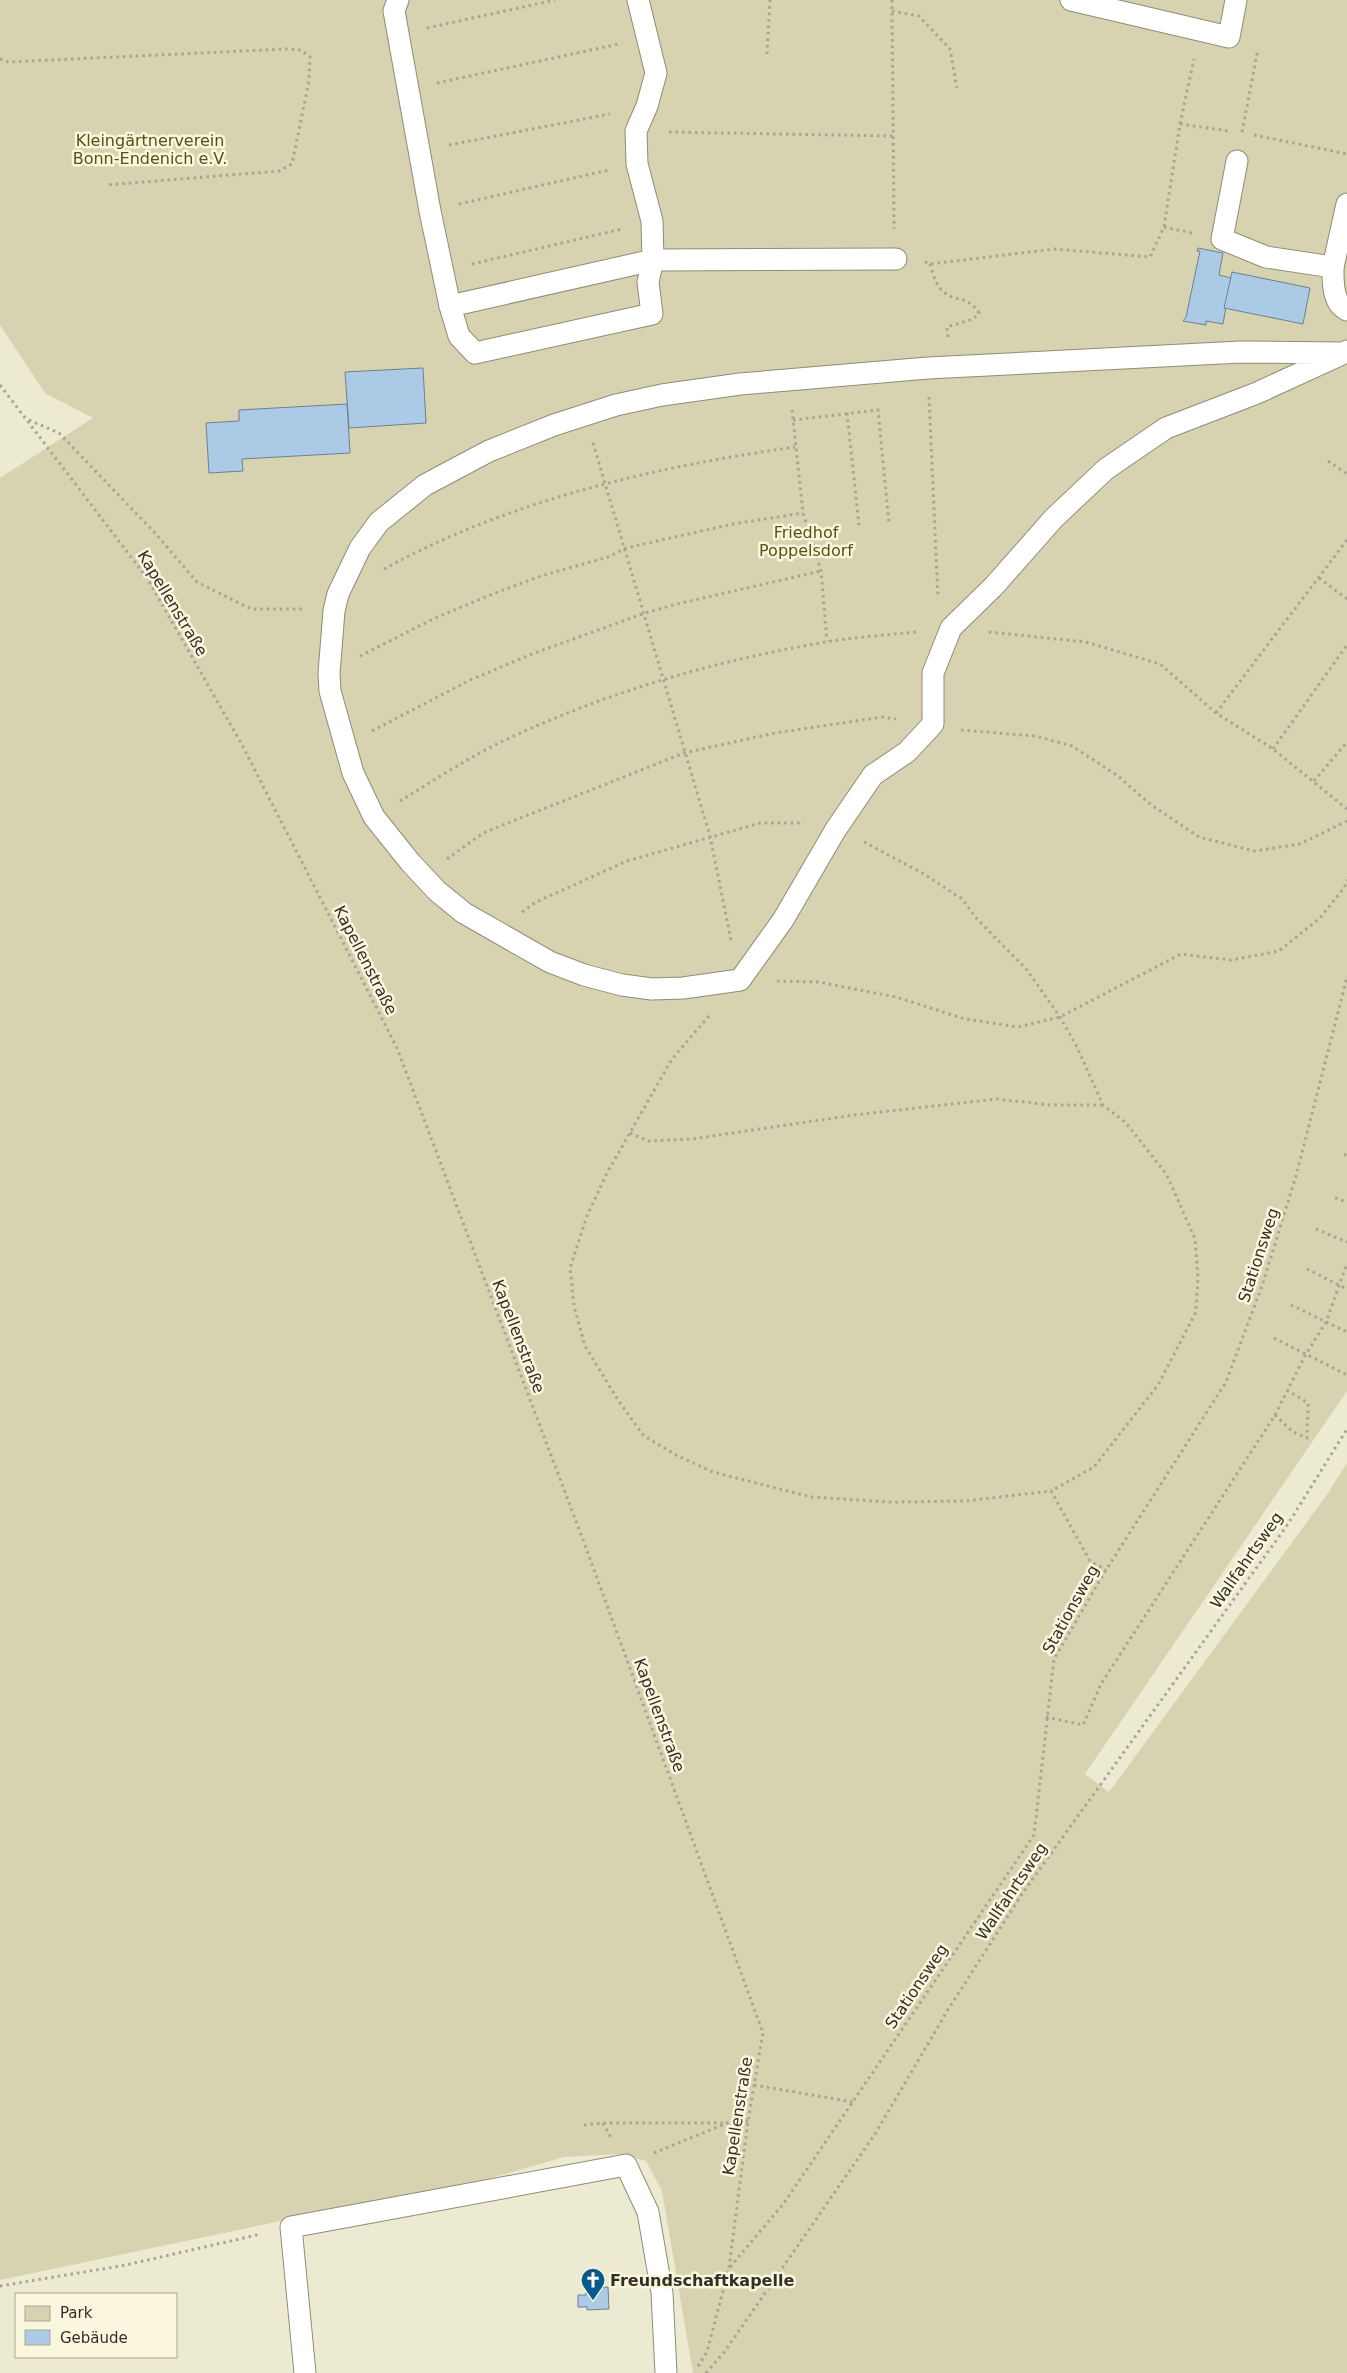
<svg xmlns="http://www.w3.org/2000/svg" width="1347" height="2373" font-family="'DejaVu Sans',sans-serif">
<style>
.green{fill:#d7d2b0}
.building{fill:#abcae5;stroke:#6e8090}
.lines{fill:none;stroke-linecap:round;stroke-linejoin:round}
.lane-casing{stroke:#908c77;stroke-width:23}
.path{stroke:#a7a592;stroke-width:3;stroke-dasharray:2.5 4;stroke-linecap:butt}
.lane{stroke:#fff;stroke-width:21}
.labels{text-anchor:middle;stroke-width:5;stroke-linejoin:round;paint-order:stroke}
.park-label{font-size:16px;fill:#595011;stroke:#fbf7df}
.street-label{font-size:16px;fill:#313027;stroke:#fbf7df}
.poi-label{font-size:16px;font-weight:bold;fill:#313027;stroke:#fbf7df;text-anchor:start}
</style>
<rect width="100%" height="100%" fill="#edead2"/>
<polygon class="green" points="0,0 1347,0 1347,1391 1085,1774 1109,1792 1326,1496 1347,1463 1347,2373 693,2373 662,2191 646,2161 620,2154 564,2157 474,2183 290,2219 0,2280 0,478 93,418 45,393 0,325"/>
<g class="building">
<polygon points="1198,248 1223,253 1219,275 1231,278 1223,324 1206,321 1206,325 1183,321 1186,317 1200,251 1197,251"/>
<polygon points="1232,272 1310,288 1303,324 1224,308"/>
<polygon points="423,368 426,423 349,428 345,372"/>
<polygon points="347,404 350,453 242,459 243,471 209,473 206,423 239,421 239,410"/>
<polygon points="608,2287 609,2309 587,2310 587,2307 578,2307 578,2295 586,2295 586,2289"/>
</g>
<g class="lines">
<defs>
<g id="lane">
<polyline points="398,0 394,11 430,211 450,306 459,336 475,353 652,314 648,282 653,260 652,221 637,164 636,131 647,106 656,73 638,0"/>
<polyline points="1071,0 1229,37 1236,0"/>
<path d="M 1237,161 L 1222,239 L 1266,257 L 1333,267 C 1333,281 1332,303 1347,310"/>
<polyline points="1333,267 1347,204"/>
<polyline points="450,306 653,260 896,259"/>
<polyline points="1344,353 1241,352 928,368 740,384 662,395 616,405 554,425 489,451 425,485 379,522 360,548 338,594 334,611 329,673 330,691 353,773 374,817 410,862 437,891 464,913 550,962 584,975 622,985 652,989 683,988 740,980 783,920 836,829 873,775 907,752 933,724 933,673 951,628 994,586 1054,518 1106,469 1166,428 1257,393 1344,353 1347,351"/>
<polyline points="305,2373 291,2227 626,2165 648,2212 662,2293 666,2373"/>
</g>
</defs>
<use href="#lane" class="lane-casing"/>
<g class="path">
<polyline points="892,0 894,229"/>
<polyline points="892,11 919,16 950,49 957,88"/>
<polyline points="427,28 555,0"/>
<polyline points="767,54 770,0"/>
<polyline points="0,59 9,62 286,49 301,50 310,57 309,81 292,164 279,171 106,185"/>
<polyline points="437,83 619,44"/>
<polyline points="1180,124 1229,131"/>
<polyline points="669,132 893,136"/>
<polyline points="1242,132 1258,49"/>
<polyline points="1254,135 1347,154"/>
<polyline points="449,145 610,114"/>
<polyline points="459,204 609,170"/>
<polyline points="1164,227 1192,233"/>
<polyline points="925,262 930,264 1055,249 1150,257 1164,227 1180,124 1194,59"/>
<polyline points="472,264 622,229"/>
<path d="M 930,264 C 933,274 936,287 945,293 C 959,303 967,295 979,313 L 973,319 L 947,327 L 948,337"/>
<polyline points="0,385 147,578 241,743 397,1048 582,1537 763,2033 748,2121 729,2268 707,2352 697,2368"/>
<polyline points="929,397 938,598"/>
<polyline points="792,410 803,513 821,571 827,641"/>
<polyline points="847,413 859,525"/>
<polyline points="29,420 59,433 154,532 197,582 251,609 303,609"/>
<polyline points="793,420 878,410 889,523"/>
<polyline points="593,443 710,836 731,940"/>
<polyline points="1328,461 1347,474"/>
<path d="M 384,569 C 510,500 654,467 795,447"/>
<polyline points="1319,578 1347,599"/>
<polyline points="989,632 1086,642 1160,664 1216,713 1273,749 1347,809"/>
<polyline points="360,656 433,619 495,593 541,576 608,557 626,548 733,524 803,513"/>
<polyline points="1216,713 1347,540"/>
<polyline points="961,730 1035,736 1072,746 1118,776 1150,804 1199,837 1254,851 1300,844 1347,821"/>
<polyline points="372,731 468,681 532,654 645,613 677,604 821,571"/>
<polyline points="1273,749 1347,645"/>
<polyline points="1314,781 1347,742"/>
<path d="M 400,801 C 433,781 466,759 501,742 C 604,693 713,661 826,642 C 855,637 886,635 916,632"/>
<polyline points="864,842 924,874 962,899 977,919 1027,970 1060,1017 1077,1047 1103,1105 1126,1123 1167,1175 1195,1239 1198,1277 1196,1312 1158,1385 1094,1467 1051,1491"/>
<polyline points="447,859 483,833 684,753 775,733 882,717 896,719"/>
<polyline points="522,912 536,902 627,861 760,823 804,823"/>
<polyline points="777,981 818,982 896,997 965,1019 1018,1027 1060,1017 1181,954 1231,960 1279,951 1320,918 1344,888 1347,880"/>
<polyline points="709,1016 672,1059 607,1173 587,1216 570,1268 574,1306 585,1346 618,1400 644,1436 676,1455 713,1472 811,1497 889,1502 966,1501 1051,1491 1090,1561 1106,1570"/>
<polyline points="630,1133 649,1141 692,1139 854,1115 996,1099 1051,1105 1103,1105"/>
<polyline points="1344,1154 1347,1156"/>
<polyline points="1335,1198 1347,1202"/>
<polyline points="1316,1229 1347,1242"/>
<polyline points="1307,1269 1347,1289"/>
<polyline points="1291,1305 1347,1332"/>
<polyline points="1274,1338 1347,1375"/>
<polyline points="1275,1415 1293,1432 1307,1438 1308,1403 1287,1390"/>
<polyline points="1046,1717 1083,1725 1101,1684 1275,1415 1306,1354 1326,1322 1347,1263"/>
<polyline points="754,2085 853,2102"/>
<polyline points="603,2123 611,2138"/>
<polyline points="584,2125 603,2123 724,2123"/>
<polyline points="654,2153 727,2123 748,2121"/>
<polyline points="730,2267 784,2203 1034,1835 1054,1659 1106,1570 1226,1382 1262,1286 1296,1176 1347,977"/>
<polyline points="0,2286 126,2265 261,2234"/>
<polyline points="706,2373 725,2351 875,2134 949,2008 1024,1891 1288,1524 1347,1429"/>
</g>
<use href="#lane" class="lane"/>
</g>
<defs>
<symbol id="church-pin" viewBox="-11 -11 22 30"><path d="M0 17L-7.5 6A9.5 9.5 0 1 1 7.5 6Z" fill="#085a8d" stroke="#fbf7df"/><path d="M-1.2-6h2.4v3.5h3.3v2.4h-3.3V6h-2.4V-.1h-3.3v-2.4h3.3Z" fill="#fff"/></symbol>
</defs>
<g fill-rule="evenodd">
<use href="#church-pin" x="579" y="2266" width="28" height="38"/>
</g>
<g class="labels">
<g class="park-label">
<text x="150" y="146">Kleingärtnerverein<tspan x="150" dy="18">Bonn-Endenich e.V.</tspan></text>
<text x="806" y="538">Friedhof<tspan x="806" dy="18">Poppelsdorf</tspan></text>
</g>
<g class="street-label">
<text transform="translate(173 603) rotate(59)" y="6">Kapellenstraße</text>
<text transform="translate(366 960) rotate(63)" y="6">Kapellenstraße</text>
<text transform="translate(1258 1255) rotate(-72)" y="6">Stationsweg</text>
<text transform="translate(519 1336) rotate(69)" y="6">Kapellenstraße</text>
<text transform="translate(1246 1560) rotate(-55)" y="6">Wallfahrtsweg</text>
<text transform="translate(1070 1609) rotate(-61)" y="6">Stationsweg</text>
<text transform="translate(660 1715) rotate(70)" y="6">Kapellenstraße</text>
<text transform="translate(1011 1891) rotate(-56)" y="6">Wallfahrtsweg</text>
<text transform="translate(916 1986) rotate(-56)" y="6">Stationsweg</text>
<text transform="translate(737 2116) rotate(-81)" y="6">Kapellenstraße</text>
</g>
<g class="poi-label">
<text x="610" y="2286">Freundschaftkapelle</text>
</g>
</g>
<rect x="15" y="2293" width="162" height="65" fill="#fbf7df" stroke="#aaa795"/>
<rect x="25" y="2306" width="25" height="15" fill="#d7d2b0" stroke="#aaa795"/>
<text x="60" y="2318" font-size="15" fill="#313027">Park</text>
<rect x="25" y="2330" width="25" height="15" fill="#abcae5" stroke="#aaa795"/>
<text x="60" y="2343" font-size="15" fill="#313027">Gebäude</text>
</svg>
